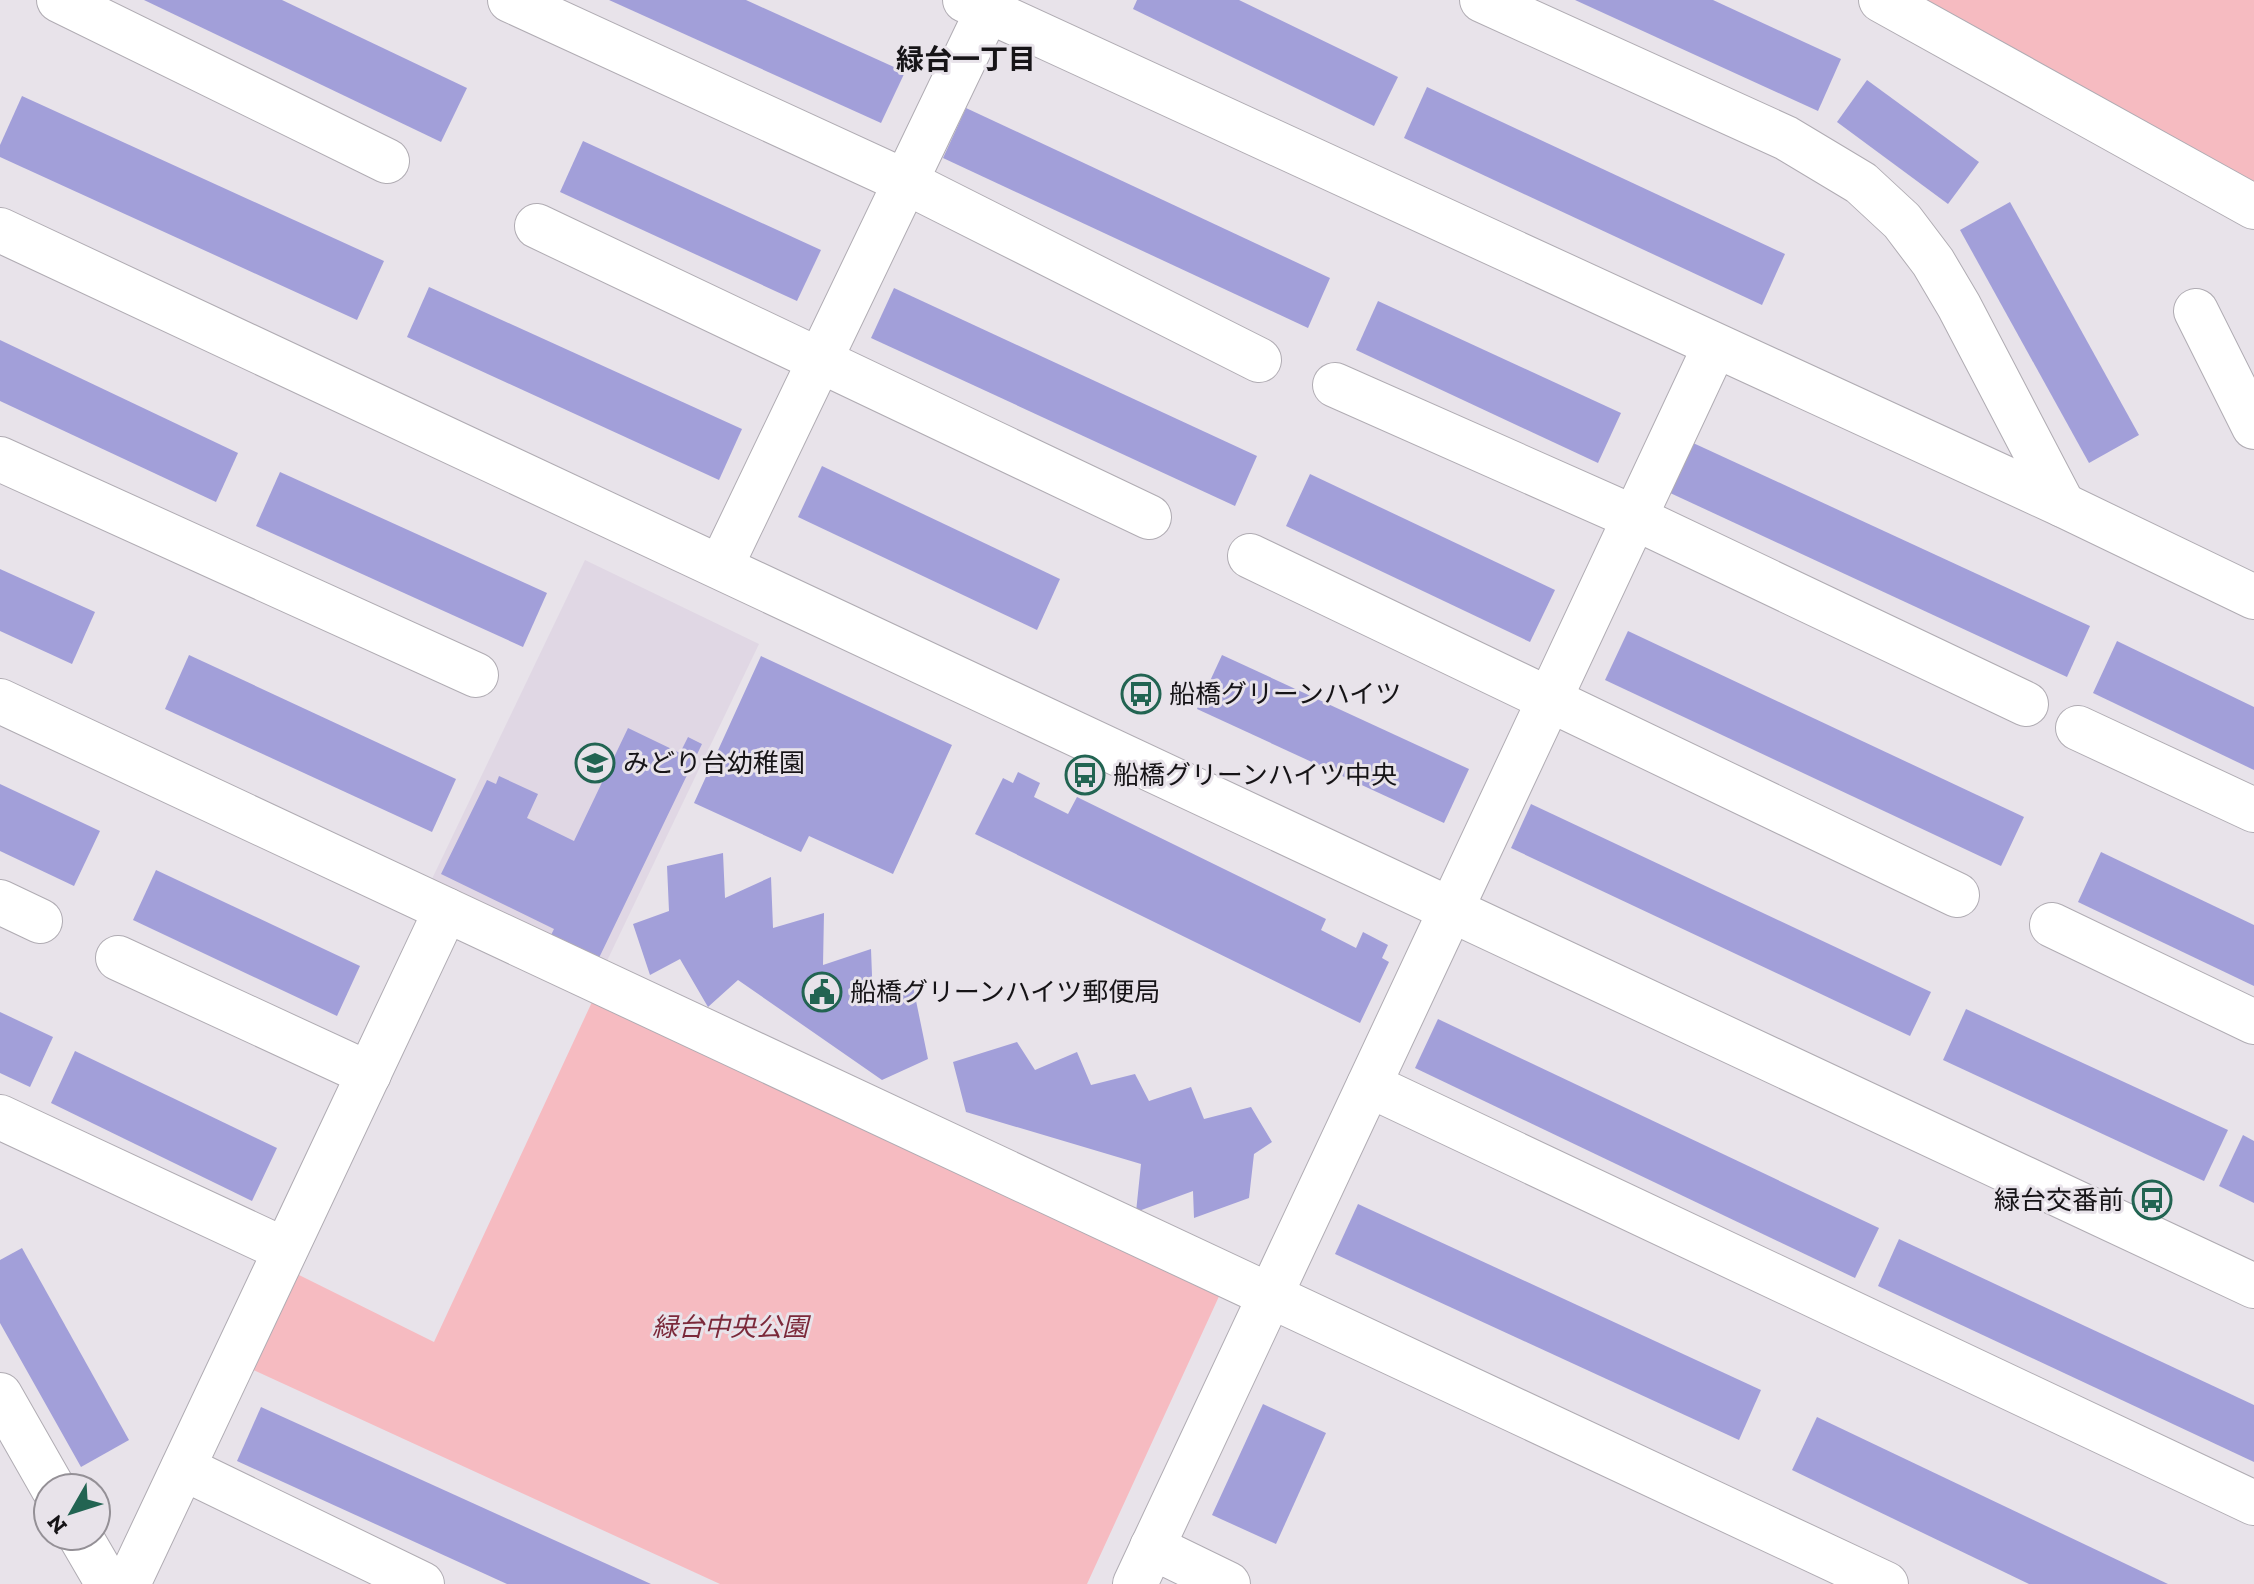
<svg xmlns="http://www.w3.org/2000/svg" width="2254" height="1584" font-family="'Zilla Slab','Noto Sans JP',serif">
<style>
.built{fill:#e0d7e4}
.green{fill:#f6bbc1}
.building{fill:#a29fd9}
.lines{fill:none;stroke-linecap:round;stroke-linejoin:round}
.minor-casing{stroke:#b0acb3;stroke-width:46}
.minor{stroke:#fff;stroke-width:44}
.labels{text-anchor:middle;stroke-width:6;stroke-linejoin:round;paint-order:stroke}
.poi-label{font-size:26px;fill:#161417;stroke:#e8e3ea;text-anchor:start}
.park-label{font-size:26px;font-style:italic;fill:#7b293a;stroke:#e8e3ea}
.neighbourhood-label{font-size:28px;font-weight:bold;fill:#161417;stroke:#e8e3ea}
</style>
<rect width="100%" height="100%" fill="#e8e3ea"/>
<polygon class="built" points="585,560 759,644 605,965 431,881"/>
<g class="green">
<polygon points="1919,0 2254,0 2254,186"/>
<polygon points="592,1002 1221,1292 1087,1584 720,1584 247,1367 297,1274 434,1342"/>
</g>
<g class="building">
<polygon points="144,0 282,0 467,88 441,142"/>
<polygon points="609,0 746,0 905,72 881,123"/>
<polygon points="1137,0 1239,0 1398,77 1374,126 1133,9"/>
<polygon points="1575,0 1713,0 1841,59 1818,111"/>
<polygon points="1867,80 1979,162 1948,204 1837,122"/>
<polygon points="1427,87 1785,254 1762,305 1404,138"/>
<polygon points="22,96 384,261 357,320 0,157 0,145"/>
<polygon points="966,108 1330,278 1308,328 943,158"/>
<polygon points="583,141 821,250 797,301 560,192"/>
<polygon points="2010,202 2139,435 2089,463 1960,230"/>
<polygon points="429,287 742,429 719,480 407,337"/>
<polygon points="894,288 1257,456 1235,506 871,338"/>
<polygon points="1378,301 1621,413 1598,463 1356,350"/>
<polygon points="0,340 238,453 216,502 0,401"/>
<polygon points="1691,442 2090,626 2067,677 1668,492"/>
<polygon points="822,466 1060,579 1037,630 798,517"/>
<polygon points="280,472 547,593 523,647 256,526"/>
<polygon points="1310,474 1555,590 1530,642 1286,526"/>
<polygon points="0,569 95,612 72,664 0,631"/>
<polygon points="1628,631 2024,817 2001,866 1605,680"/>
<polygon points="2117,641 2254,707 2254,770 2093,693"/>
<polygon points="189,655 456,779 432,832 165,709"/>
<polygon points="1222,655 1469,769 1444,823 1197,709"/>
<polygon points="761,656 952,745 893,874 809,836 801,852 694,803"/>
<polygon points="628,728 680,753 688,737 702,744 598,960 550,937 554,929 441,874 487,780 496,784 499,776 538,794 527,818 574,841"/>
<polygon points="1018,772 1040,783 1034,797 1068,814 1077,797 1326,919 1321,930 1356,948 1363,932 1388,945 1382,958 1389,962 1360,1023 975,834 1003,778 1013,783"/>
<polygon points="0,784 100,831 74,886 0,851"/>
<polygon points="1531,804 1931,992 1910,1036 1511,848"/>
<polygon points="2101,852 2254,925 2254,986 2078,902"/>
<polygon points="723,853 725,898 771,877 773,928 824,913 823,965 871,949 873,1002 913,986 928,1059 882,1080 738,980 708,1007 680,959 650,975 633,924 669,911 667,866"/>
<polygon points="156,870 360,966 337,1016 133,920"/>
<polygon points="1966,1009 2228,1130 2204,1181 1943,1060"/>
<polygon points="0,1012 53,1037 30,1087 0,1073"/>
<polygon points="1438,1019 1879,1228 1855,1278 1415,1068"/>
<polygon points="1017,1042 1035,1070 1077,1052 1091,1085 1135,1074 1149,1101 1191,1087 1204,1119 1251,1107 1272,1142 1254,1154 1249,1198 1194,1218 1193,1191 1136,1212 1141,1164 966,1112 953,1062"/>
<polygon points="75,1051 277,1148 252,1201 51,1103"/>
<polygon points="2243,1135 2254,1141 2254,1203 2219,1186"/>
<polygon points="1358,1204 1761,1390 1739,1440 1335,1254"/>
<polygon points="1899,1239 2254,1405 2254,1462 1878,1286"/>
<polygon points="22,1248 129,1440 81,1467 0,1323 0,1260"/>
<polygon points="1263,1404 1326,1433 1276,1544 1212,1515"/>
<polygon points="261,1407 651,1584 507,1584 237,1461"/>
<polygon points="1817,1417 2168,1584 2029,1584 1792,1470"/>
</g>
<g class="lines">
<defs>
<g id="minor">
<polyline points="59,0 387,161"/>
<polyline points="510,0 906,182 1259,360"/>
<polyline points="965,0 2063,505 2254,597"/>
<polyline points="1482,0 1786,138 1861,183 1902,221 1933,262 1959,306 2063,505"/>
<polyline points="1881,0 2254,207"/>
<polyline points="537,226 1149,517"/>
<polyline points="0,230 2254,1286"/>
<polyline points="2196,311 2254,427"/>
<polyline points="1335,385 1635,518 2026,704"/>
<polyline points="0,459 476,675"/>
<polyline points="1250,556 1957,895"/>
<polyline points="721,566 987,12"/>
<polyline points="0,701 1886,1584"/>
<polyline points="2078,728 2254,810"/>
<polyline points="0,902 40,921"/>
<polyline points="2052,925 2254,1022"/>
<polyline points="118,958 369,1074"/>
<polyline points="1369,1085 2254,1503"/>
<polyline points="0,1117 285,1250"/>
<polyline points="0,1395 53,1488"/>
<polyline points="183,1468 422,1584"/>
<polyline points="80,1536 108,1584"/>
<polyline points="1152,1547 1228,1584"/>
<polyline points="128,1584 446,910"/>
<polyline points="1135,1584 1715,346"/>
</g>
</defs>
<use href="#minor" class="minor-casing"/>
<use href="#minor" class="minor"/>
</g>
<defs>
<symbol id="bus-ring" viewBox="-11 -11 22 22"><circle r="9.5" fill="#e8e3ea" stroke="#226452" stroke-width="1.5"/><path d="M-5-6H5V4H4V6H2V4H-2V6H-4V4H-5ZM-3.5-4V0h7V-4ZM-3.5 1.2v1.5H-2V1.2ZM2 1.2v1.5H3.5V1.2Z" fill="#226452"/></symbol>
<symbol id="school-ring" viewBox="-11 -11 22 22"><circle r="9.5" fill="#e8e3ea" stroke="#226452" stroke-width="1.5"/><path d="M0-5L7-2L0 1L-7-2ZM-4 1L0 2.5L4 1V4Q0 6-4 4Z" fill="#226452"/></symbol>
<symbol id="civic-ring" viewBox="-11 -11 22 22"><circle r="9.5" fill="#e8e3ea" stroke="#226452" stroke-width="1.5"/><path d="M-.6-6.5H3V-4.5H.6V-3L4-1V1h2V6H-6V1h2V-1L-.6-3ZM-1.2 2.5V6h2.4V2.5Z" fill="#226452"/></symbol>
</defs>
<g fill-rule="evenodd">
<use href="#bus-ring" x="1119" y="672" width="44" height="44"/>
<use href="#school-ring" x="573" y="741" width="44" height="44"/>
<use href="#bus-ring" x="1063" y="753" width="44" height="44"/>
<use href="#civic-ring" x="800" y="970" width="44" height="44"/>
<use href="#bus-ring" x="2130" y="1178" width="44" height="44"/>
</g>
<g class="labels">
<g class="poi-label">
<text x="1169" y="703">船橋グリーンハイツ</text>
<text x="623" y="772">みどり台幼稚園</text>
<text x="1113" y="784">船橋グリーンハイツ中央</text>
<text x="850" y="1001">船橋グリーンハイツ郵便局</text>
<text x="2124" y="1209" text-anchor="end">緑台交番前</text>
</g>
<g class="park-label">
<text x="730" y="1336">緑台中央公園</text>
</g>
<g class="neighbourhood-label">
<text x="966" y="69">緑台一丁目</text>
</g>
</g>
<g transform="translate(72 1512) rotate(231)"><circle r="38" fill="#e8e3ea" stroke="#949096" stroke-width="2"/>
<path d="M0-6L14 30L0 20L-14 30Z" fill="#226452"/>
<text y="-12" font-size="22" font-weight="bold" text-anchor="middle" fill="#161417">N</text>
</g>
</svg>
